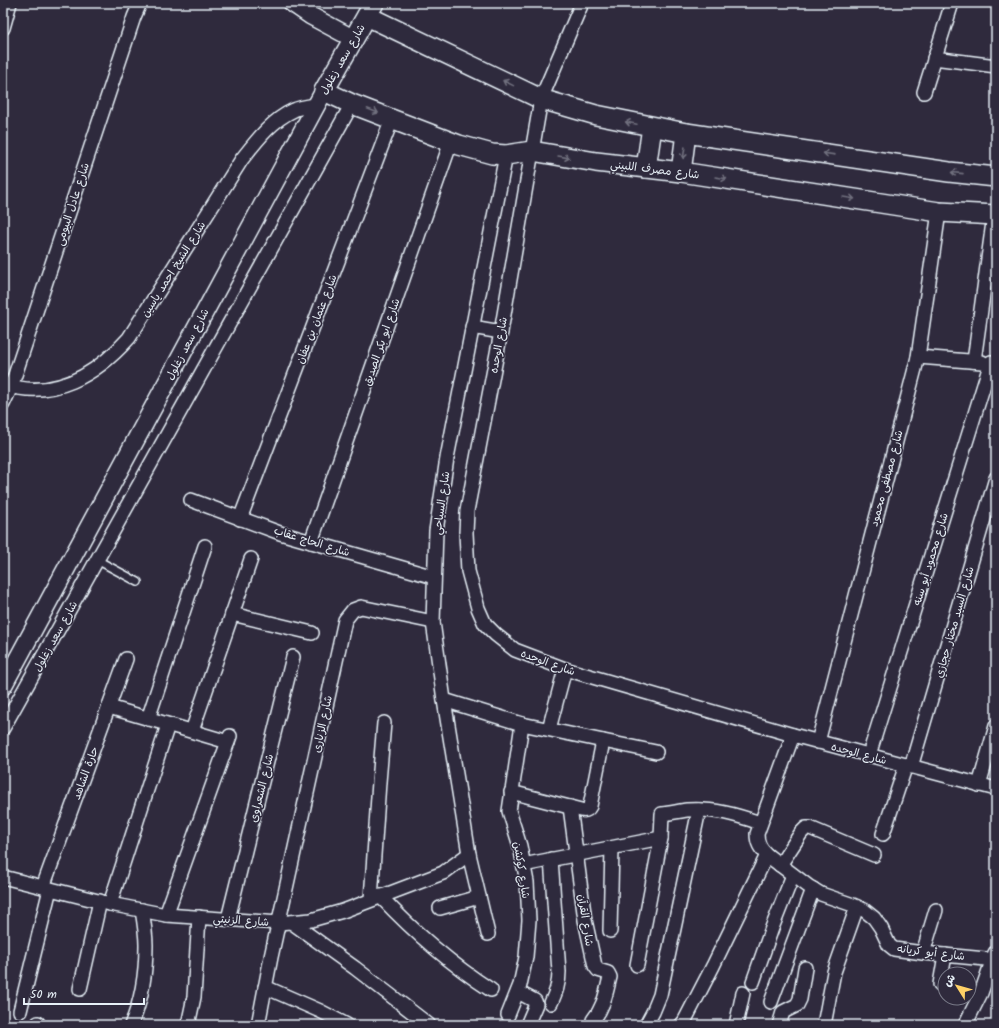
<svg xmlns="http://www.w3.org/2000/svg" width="999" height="1028" font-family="Kalam,'Playpen Sans Arabic',sans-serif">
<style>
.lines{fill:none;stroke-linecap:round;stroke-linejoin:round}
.service-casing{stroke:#e8f1f8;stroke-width:10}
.minor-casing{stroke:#e8f1f8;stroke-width:16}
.tertiary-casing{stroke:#e8f1f8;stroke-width:20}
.secondary-casing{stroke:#e8f1f8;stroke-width:22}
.service{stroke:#2f2a3d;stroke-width:7}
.minor{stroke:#2f2a3d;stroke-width:13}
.tertiary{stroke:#2f2a3d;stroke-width:17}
.secondary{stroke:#2f2a3d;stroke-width:19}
.oneway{stroke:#70707e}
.labels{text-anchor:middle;stroke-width:3;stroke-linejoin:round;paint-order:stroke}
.street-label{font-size:11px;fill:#e8f1f8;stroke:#2f2a3d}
</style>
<rect width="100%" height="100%" fill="#2f2a3d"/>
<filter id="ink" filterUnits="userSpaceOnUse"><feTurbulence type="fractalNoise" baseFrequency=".025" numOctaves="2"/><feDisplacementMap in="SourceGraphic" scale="8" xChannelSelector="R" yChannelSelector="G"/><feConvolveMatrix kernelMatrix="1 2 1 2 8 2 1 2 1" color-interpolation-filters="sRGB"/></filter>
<g filter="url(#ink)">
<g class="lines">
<defs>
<polyline id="service" points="97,560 138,582"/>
<g id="minor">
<polyline points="582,3 541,99 501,332 467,511 466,533 468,571 478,608 485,624 496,635 515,650 565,669 793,735 996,789"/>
<polyline points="3,28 10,3"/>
<polyline points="934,58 996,66"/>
<polyline points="924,92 952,3"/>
<polyline points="472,327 501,332"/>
<polyline points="918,357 982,362"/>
<polyline points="974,361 994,215"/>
<path d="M 3,384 C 53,401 96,375 129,338 L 242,159 C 257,140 272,120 294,110 C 300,107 309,106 316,105"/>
<polyline points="3,404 11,387 134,17 140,3"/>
<polyline points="191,500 280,533 434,577"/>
<polyline points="240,519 392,119"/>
<polyline points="311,542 451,142"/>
<polyline points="232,614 312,633"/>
<polyline points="444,700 522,724 656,752"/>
<polyline points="109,707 228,742"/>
<polyline points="148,719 205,546"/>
<polyline points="3,728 352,104"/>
<polyline points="549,729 565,669"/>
<polyline points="192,731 251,559"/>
<path d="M 793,735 L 757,834 C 757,843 760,848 767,855 L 808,886 L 821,894 L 853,905 L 864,910 L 874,918 L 881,928 L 889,945 L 894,949 L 923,953 L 996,960"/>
<polyline points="818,742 918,357 939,212"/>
<polyline points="869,755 991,362"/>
<polyline points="911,767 996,478"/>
<polyline points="979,785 996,726"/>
<path d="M 511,792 L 581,810 C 585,811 588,810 590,806 L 603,741"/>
<path d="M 570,807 L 585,920 L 595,966 L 598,970 L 608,973 L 610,977 C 606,993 604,1007 593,1020"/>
<polyline points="883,834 906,765"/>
<polyline points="523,865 661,838"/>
<polyline points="780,865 801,833 806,828 810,828 874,855"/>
<polyline points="3,877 110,904 166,915 279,923 311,920 343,911 443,873 469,854"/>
<polyline points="43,887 126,659"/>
<path d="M 380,896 C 414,932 449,963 491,990"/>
<polyline points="371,899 379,782 384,723"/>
<polyline points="110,904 168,725"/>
<polyline points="440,908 479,897"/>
<polyline points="166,915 230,736"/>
<polyline points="228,919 293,657"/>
<polyline points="291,922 355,968 429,1025"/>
<polyline points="610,931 612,848"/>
<polyline points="488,934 469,854 444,700 433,622 436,531 447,458 506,155"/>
<polyline points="923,953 936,910"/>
<path d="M 637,965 L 661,838 L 662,814 C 671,813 679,811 687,810 C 713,808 737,815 760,823"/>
<polyline points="753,982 772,928 793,875"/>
<polyline points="940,984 945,955"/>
<polyline points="265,987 320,1011 347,1025"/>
<polyline points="80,989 100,901"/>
<polyline points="518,992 535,1001 536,1004 527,1025"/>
<polyline points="771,1002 813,889"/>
<path d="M 551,1003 C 556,992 559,984 559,972 L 551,859"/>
<polyline points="20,1011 50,889"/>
<polyline points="508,1015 520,985 526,957 529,920 527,882 520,846 509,811 522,724"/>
<polyline points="37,1025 38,1023"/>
<path d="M 131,1025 C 142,1000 146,972 146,945 C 146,934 144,922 142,910"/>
<polyline points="188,1025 194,997 199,917"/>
<polyline points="258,1025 271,957 345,620 353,610 361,607 433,622"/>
<polyline points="646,1025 653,1012 660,995 699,810"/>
<polyline points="681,1025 684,1022 713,966 767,855"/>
<polyline points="736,1025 743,993"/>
<polyline points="779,1025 783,1012 797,1005 800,999 805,968"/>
<polyline points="824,1025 834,972 857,907"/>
<polyline points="965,1025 981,993 995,953"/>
</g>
<g id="tertiary">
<polyline points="292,3 311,16 354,39"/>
<polyline points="3,686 324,91"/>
</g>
<g id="secondary">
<polyline points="374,3 324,91 352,104 459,145 492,154 506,155 532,151 596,162 681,172 939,212 996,215"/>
<polyline points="367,16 541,99 596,115 686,133 949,172 996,177"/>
<polyline points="646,168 652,127"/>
<polyline points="681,172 686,133"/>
</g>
</defs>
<use href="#service" class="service-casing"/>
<use href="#minor" class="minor-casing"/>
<use href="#tertiary" class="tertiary-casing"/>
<use href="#secondary" class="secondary-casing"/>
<use href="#service" class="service"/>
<use href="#minor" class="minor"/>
<use href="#tertiary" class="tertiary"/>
<use href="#secondary" class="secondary"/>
</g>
<defs><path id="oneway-shaft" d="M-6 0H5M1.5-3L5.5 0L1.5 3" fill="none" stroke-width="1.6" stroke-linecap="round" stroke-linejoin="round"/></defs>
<g class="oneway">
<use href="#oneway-shaft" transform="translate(508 83) rotate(-154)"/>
<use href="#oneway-shaft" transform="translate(373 111) rotate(21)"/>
<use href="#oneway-shaft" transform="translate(631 123) rotate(-168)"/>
<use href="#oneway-shaft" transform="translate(684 153) rotate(98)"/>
<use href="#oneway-shaft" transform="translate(829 154) rotate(-172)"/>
<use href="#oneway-shaft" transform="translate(564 157) rotate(10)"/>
<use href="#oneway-shaft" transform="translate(957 173) rotate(-174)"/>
<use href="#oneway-shaft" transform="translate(721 178) rotate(9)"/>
<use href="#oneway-shaft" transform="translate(849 198) rotate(9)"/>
</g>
</g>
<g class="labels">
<g class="street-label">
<text transform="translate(342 59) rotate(-60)" y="4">شارع سعد زغلول</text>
<text transform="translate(655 169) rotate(7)" y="4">شارع مصرف اللبيني</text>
<text transform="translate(72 204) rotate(-72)" y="4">شارع عادل البيومى</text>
<text transform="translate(173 269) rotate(-58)" y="4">شارع الشيخ احمد ياسين</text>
<text transform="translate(316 319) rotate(-69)" y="4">شارع عثمان بن عفان</text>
<text transform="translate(381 342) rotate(-71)" y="4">شارع ابو بكر الصديق</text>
<text transform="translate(187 344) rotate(-62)" y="4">شارع سعد زغلول</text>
<text transform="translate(498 345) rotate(-80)" y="4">شارع الوحده</text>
<text transform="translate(886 478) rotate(-75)" y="4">شارع مصطفى محمود</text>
<text transform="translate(441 503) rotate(-82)" y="4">شارع السياحي</text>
<text transform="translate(312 541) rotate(17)" y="4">شارع الحاج عقاب</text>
<text transform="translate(930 559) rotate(-73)" y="4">شارع محمود أبو سنه</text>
<text transform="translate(954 622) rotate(-74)" y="4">شارع السيد مختار حجازي</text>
<text transform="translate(55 636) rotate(-61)" y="4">شارع سعد زغلول</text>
<text transform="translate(548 662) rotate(20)" y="4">شارع الوحده</text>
<text transform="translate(322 724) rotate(-78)" y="4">شارع الزنارى</text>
<text transform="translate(859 753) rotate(15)" y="4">شارع الوحده</text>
<text transform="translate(85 773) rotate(-70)" y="4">حارة الشاهد</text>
<text transform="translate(261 788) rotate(-76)" y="4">شارع الشعراوى</text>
<text transform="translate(522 870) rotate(81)" y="4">شارع كوكشن</text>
<text transform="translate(241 920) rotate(4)" y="4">شارع الزنيتي</text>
<text transform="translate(586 920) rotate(81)" y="4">شارع القرآن</text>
<text transform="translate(931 952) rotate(7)" y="4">شارع أبو كريانه</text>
</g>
</g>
<rect width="999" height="1028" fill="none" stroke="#2f2a3d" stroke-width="16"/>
<rect x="8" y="8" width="983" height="1012" fill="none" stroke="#e8f1f8" stroke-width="1.5" filter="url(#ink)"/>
<g transform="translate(957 986) rotate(307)"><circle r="19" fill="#2f2a3d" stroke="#797a88"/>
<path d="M0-3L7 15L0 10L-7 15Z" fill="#ffd166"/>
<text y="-6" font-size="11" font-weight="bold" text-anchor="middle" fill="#e8f1f8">ش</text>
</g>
<path d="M24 998v6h120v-6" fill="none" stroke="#e8f1f8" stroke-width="2"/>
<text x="30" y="998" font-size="12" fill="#e8f1f8" stroke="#2f2a3d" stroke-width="3" paint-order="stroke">50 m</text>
</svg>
